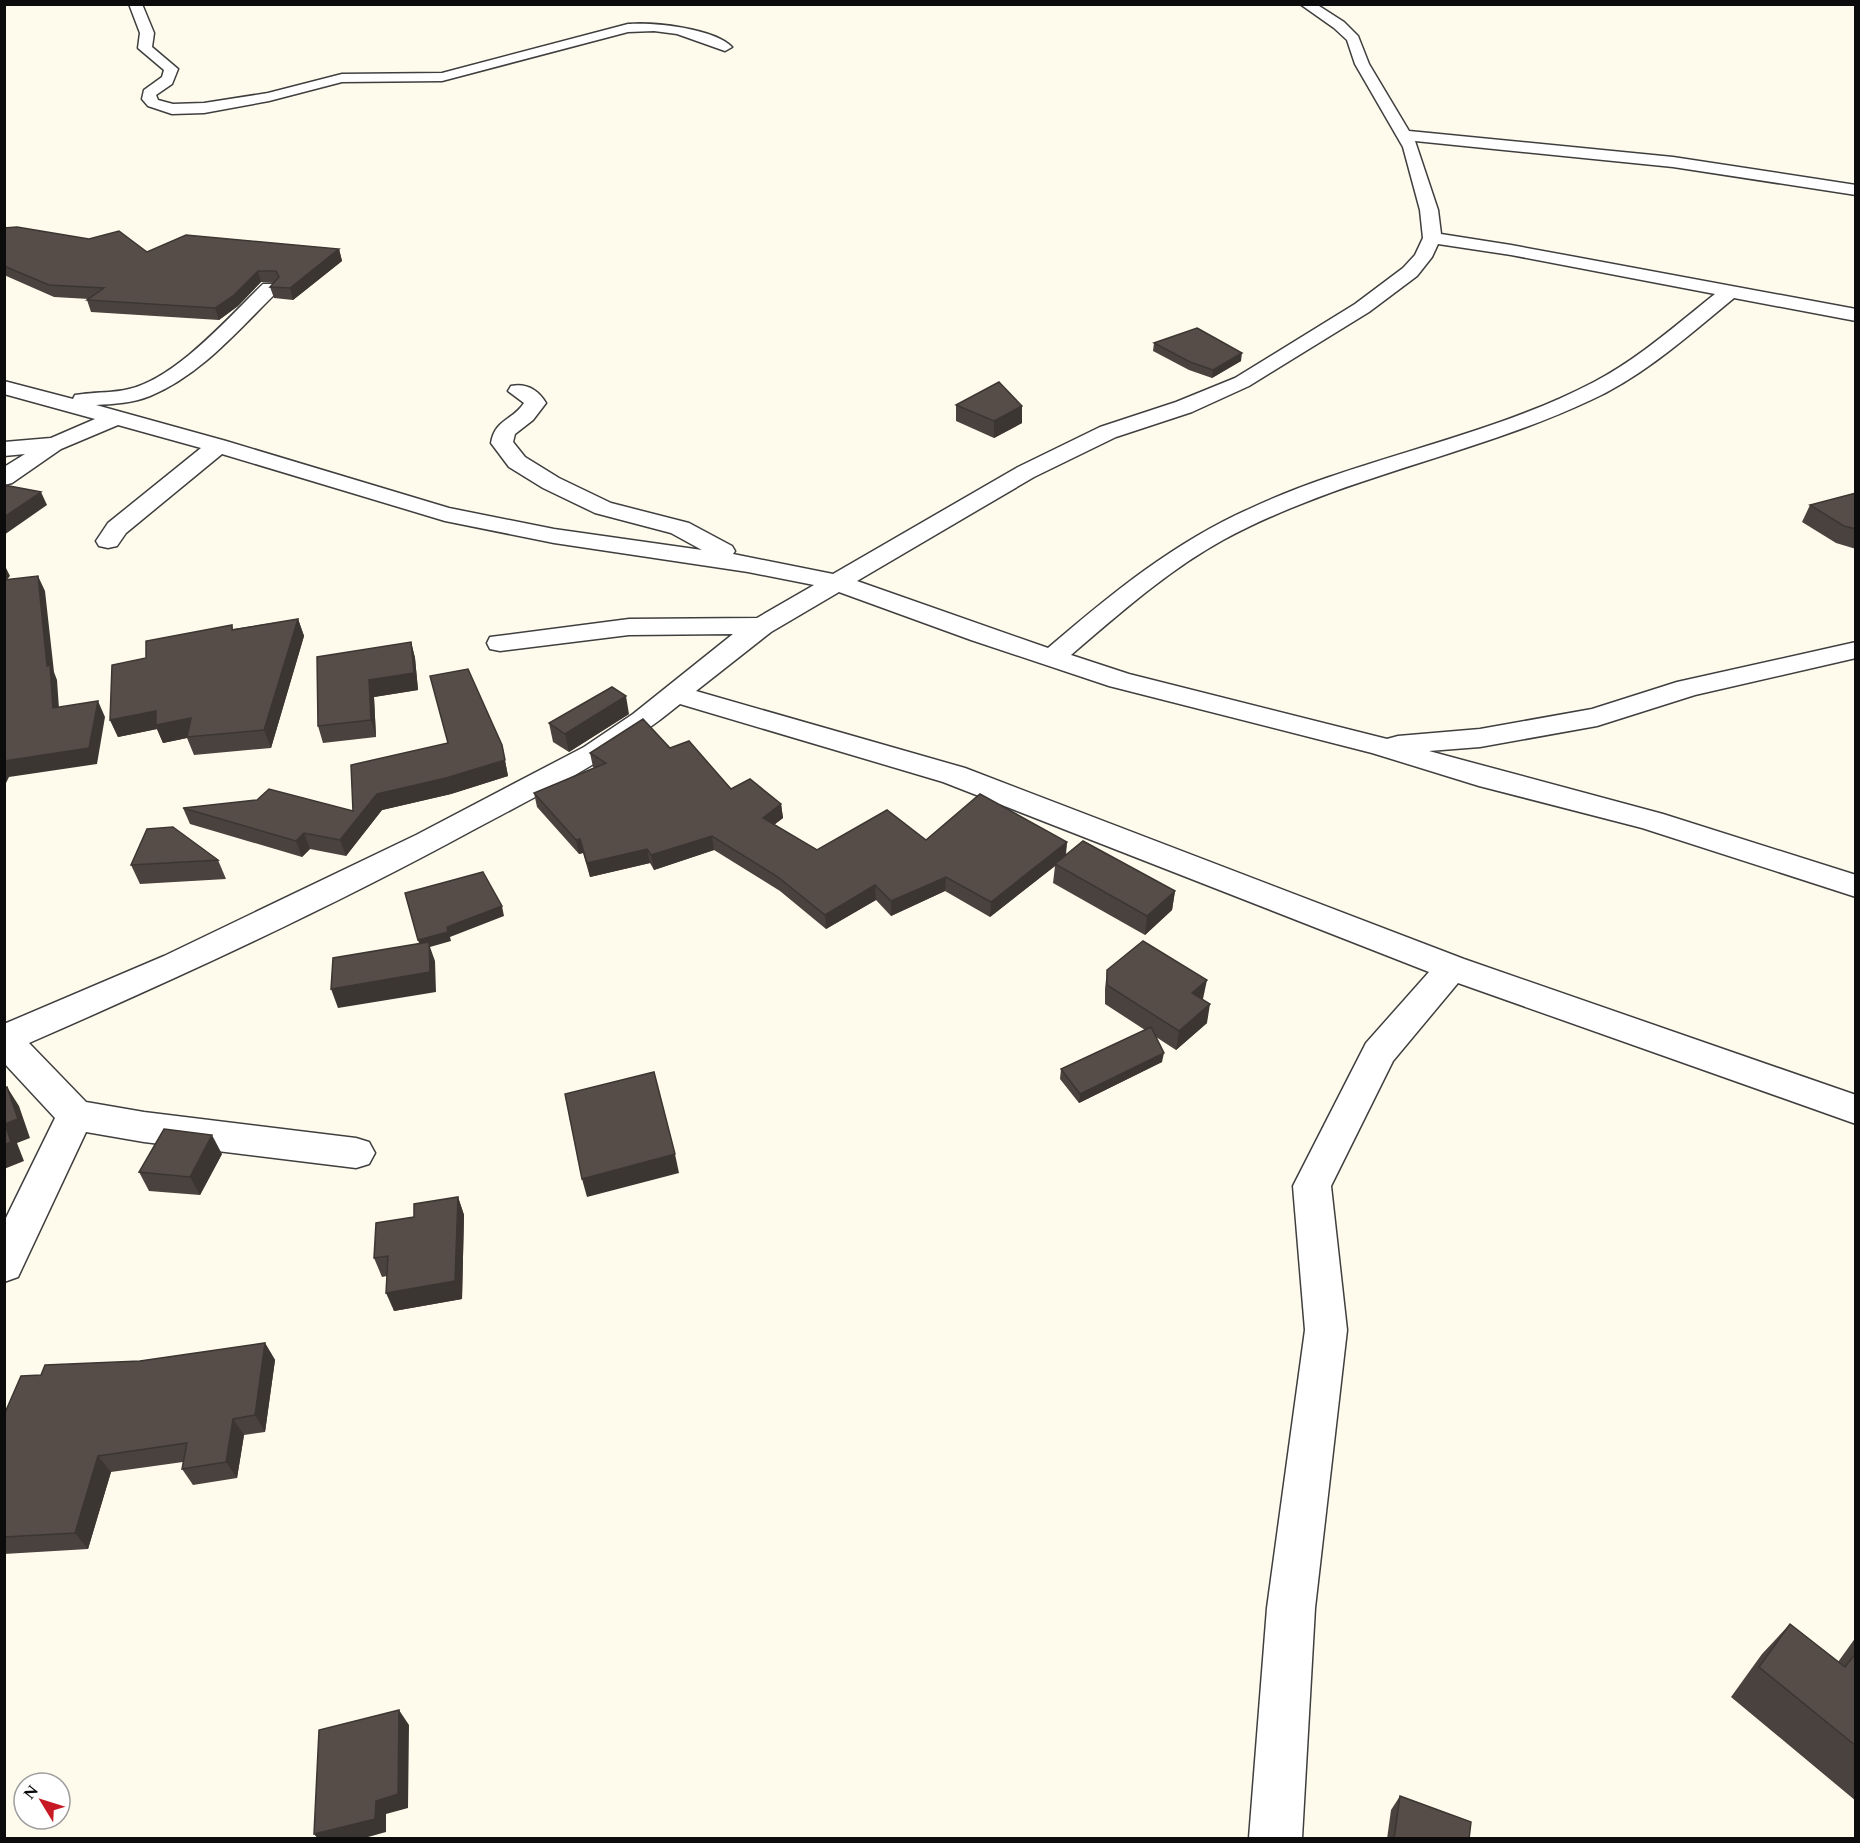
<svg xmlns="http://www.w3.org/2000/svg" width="1860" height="1843" font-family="Spectral,serif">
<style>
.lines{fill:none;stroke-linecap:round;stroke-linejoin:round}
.minor-casing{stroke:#3f3f3f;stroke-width:3}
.minor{fill:#fff;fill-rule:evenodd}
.wall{fill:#4a423e}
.shaded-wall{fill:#3c3632}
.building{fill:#564d48;stroke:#3c3632;stroke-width:1.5}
</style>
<rect width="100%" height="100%" fill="#fffbec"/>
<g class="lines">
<defs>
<g id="minor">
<path d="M 129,4 L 142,4 L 154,33 L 152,47 L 178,69 L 172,84 L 156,95 L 158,100 L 173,104 L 204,103 L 268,93 L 342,74 L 442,73 L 628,24 C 653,22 714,28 732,47 L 725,51 L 677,34 L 654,31 L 628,32 L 442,81 L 342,82 L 269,101 L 204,113 L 172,114 L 148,106 L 142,99 L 144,90 L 162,77 L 164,70 L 138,48 L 140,33 Z"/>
<path d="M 1300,4 L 1316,4 L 1344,22 L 1358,36 L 1369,64 L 1409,131 L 1673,157 L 1856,185 L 1856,195 L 1673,167 L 1415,141 L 1438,210 L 1441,234 L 1511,245 L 1856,309 L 1856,321 L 1734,298 C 1689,335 1645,375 1591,400 C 1472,456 1339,477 1223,540 C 1167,571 1119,614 1071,655 L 1129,674 L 1387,739 L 1398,736 L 1480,729 L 1592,709 L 1677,682 L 1856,642 L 1856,658 L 1695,695 L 1597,726 L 1480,747 L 1429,751 L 1663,814 L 1856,875 L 1856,897 L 1642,828 L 1479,786 L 1372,753 L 1109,686 L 971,640 L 839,592 L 771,632 L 696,691 L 965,768 L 1464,959 L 1856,1095 L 1856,1124 L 1458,983 L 1393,1061 L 1331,1186 L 1347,1330 L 1315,1608 L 1302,1838 L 1249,1838 L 1267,1608 L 1305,1330 L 1293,1186 L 1366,1043 L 1429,972 L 943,782 L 680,704 C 617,756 546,791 475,829 C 330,908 180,977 29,1043 L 86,1102 L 144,1112 L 356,1138 L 369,1142 L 375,1153 L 369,1164 L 356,1168 L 144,1142 L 86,1132 L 18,1277 L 4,1282 L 4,1222 L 55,1118 L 4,1063 L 4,1024 L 164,956 L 416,835 L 584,747 L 633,714 L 733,634 L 629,635 L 500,651 L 490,649 L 487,643 L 490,637 L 629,619 L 757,618 L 814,585 L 748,572 L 554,543 L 445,521 L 222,454 L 126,533 L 117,546 L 108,548 L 99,546 L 96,541 L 108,523 L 201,448 L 118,425 L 61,449 L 12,483 L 4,485 L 4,467 L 25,454 L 4,456 L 4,442 L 51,438 L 95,419 L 4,394 L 4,381 L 73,399 L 75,395 L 83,394 C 98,392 114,393 129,389 C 176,378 229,317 263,284 L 277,284 L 280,288 L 277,292 C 238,330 201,375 150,396 C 133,403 114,404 96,405 L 226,441 L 449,508 L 554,529 L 702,550 L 671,533 L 595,513 L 543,488 L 509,467 L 491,443 C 495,419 512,421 524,403 L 508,391 L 511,386 C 527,383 538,390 546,403 L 533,420 L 515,434 L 513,442 L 525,457 L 559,478 L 611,503 L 689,523 L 732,546 L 735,551 L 733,554 L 833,574 L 1018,467 L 1100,427 L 1176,402 L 1235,378 L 1355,304 L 1403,268 L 1415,255 L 1423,238 L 1420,210 L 1403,147 L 1355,64 L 1347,40 L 1334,28 ZM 1438,244 L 1511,255 L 1715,294 C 1676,325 1638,359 1594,382 C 1485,439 1360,457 1249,509 C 1173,543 1111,594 1048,648 L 857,581 L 1034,477 L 1116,437 L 1192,412 L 1249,386 L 1369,312 L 1417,276 L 1432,257 Z"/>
</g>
</defs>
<use href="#minor" class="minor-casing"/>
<use href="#minor" class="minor"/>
</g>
<g class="wall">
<polygon points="4,228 147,252 339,249 342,261 293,300 274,298 270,287 274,283 261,282 238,306 219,320 91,312 87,300 89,299 54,297 4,275"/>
<polygon points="1154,343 1241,361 1212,378 1189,370 1153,351"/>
<polygon points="956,405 1022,406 1022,423 994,438 956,421"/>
<polygon points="1856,493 1856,549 1836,543 1802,522 1810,505"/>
<polygon points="298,619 304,636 271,748 194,755 187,738 163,743 157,729 118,737 110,720 146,658 232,625 233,629"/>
<polygon points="411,642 415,658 418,690 374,697 376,737 323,743 318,726"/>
<polygon points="629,714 569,752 553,742 549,723"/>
<polygon points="502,745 508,776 451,794 382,810 346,856 310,849 302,857 190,824 183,808 353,811"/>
<polygon points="670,748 731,789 781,804 783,818 774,825 817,850 926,840 1067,842 1066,855 1175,891 1172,910 1145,935 1053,883 1055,866 990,917 945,891 891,916 876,900 826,929 780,891 714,850 654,870 650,863 590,877 583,853 579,854 537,807 534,793 594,768 593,767 590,753"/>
<polygon points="218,860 226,879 140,884 131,865"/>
<polygon points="1107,970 1203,999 1207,1023 1176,1050 1156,1037 1162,1062 1079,1103 1060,1079 1061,1069 1145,1030 1105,1004 1105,989"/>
<polygon points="222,1154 200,1195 149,1191 139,1172"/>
<polygon points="458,1197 464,1215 462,1299 394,1311 387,1276 382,1277 374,1258"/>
<polygon points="265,1343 275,1360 265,1432 244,1435 237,1478 193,1485 182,1469 183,1462 111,1472 88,1549 4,1554 4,1415 41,1375"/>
<polygon points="1790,1624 1838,1662 1856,1637 1856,1801 1731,1697 1762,1654"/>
<polygon points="1400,1796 1469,1839 1387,1839 1391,1810"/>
</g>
<g class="shaded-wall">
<polygon points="339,249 342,261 293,300 290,288"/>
<polygon points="258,271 261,282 238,306 219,320 215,308"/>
<polygon points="1242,353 1241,361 1212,378 1213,370"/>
<polygon points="1022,406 1022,423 994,438 994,421"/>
<polygon points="41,492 47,505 4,535 4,517"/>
<polygon points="4,564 10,576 4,583"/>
<polygon points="38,576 45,591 54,672 57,680 60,723 53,708 47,666"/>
<polygon points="298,619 304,636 271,748 264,730"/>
<polygon points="411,642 415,658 418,690 374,697 376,737 371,720 369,680"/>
<polygon points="626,696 629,714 569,752 565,734"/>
<polygon points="98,701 105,717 97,764 9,777 4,787 4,761"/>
<polygon points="156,711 191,718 187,738 163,743 157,729 118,737 110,720"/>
<polygon points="502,745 508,776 451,794 382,810 346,856 340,840 377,794"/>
<polygon points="781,804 783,818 764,832 763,818"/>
<polygon points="304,833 310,849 302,857 296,841"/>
<polygon points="712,836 714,850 654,870 651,855"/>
<polygon points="580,839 583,853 579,854 576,840"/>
<polygon points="1067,842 1065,857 1055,864 1055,866 990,917 991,902"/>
<polygon points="647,849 650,863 590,877 587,863"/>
<polygon points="946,877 945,891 891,916 891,901"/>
<polygon points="875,885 876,900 826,929 825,915"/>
<polygon points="1175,891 1172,910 1145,935 1147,916"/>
<polygon points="502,906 504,916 450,937 451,941 430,947 435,961 436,992 338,1008 331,989 421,949 418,940 447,927"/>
<polygon points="1207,980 1203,999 1189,1012 1192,993"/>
<polygon points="1210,1004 1207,1023 1176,1050 1179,1031"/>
<polygon points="1164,1053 1162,1062 1079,1103 1080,1094"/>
<polygon points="7,1087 19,1106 30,1138 17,1143 24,1161 4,1169 5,1124"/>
<polygon points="212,1135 222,1154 200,1195 190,1177"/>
<polygon points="675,1154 679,1173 587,1197 582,1179"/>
<polygon points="458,1197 464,1215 462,1299 394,1311 386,1293"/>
<polygon points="265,1343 275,1360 265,1432 255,1415"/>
<polygon points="233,1419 244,1435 237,1478 226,1462"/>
<polygon points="98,1456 111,1472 88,1549 75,1533"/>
<polygon points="399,1710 409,1725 408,1808 386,1814 386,1832 361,1839 318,1839 314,1834 376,1801"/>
</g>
<g class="building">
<polygon points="17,227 89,239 119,231 147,252 186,235 339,249 290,288 270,287 279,277 276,271 258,271 234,295 215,308 87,300 104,288 49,285 4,266 4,228"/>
<polygon points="1197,328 1242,353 1213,370 1190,362 1154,343"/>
<polygon points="999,382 1022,406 994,421 956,405"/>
<polygon points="4,485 41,492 4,517"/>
<polygon points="1856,493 1856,529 1844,526 1810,505"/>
<polygon points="38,576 47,666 50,665 53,708 98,701 89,748 4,761 4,580"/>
<polygon points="298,619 264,730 187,737 191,718 156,725 156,711 110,720 112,665 146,658 146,641 232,625 232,630"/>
<polygon points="411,642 414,673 369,680 371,720 318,726 317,657"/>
<polygon points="468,669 502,745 505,760 446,778 377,794 340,840 304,833 296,841 183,808 257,800 269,789 353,811 351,765 448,743 430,676"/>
<polygon points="612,687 626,696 565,734 549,723"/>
<polygon points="643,719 670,748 689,741 731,789 750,779 781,804 763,818 817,850 887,810 926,840 980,794 1067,842 991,902 946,877 891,901 875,885 825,915 778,877 712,836 651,855 647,849 587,863 580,839 576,840 534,793 606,763 590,753"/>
<polygon points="173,827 218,860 131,865 147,829"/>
<polygon points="1083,841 1175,891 1147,916 1055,864"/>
<polygon points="483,872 502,906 447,927 448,932 418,940 405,893"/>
<polygon points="1143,941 1207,980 1192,993 1210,1004 1179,1031 1107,985 1107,970"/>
<polygon points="429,942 430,972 331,989 333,958"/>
<polygon points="1151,1027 1164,1053 1080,1094 1061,1069"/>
<polygon points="654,1072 675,1154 582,1179 565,1094"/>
<polygon points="7,1087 18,1119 5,1124 11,1142 4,1145 4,1088"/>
<polygon points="164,1129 212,1135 190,1177 139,1172"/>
<polygon points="458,1197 455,1281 386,1293 388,1256 374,1258 376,1223 414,1217 414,1204"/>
<polygon points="265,1343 255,1415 233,1419 226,1462 182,1469 187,1443 98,1456 75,1533 4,1537 4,1415 21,1376 41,1375 45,1365 140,1361"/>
<polygon points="1790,1624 1845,1667 1856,1653 1856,1746 1759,1667"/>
<polygon points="399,1710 398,1794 376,1801 375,1819 314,1834 319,1730"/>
<polygon points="1400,1796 1471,1822 1469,1839 1394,1839"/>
</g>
<rect width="1860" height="1843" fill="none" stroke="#0c0c0c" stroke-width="12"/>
<g transform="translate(42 1801) rotate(308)"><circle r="28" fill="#ffffff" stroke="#9e9e9e" stroke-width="1.5"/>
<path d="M0-4.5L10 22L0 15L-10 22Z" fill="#c71a24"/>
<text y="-9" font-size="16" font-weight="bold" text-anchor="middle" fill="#0c0c0c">N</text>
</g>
</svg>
